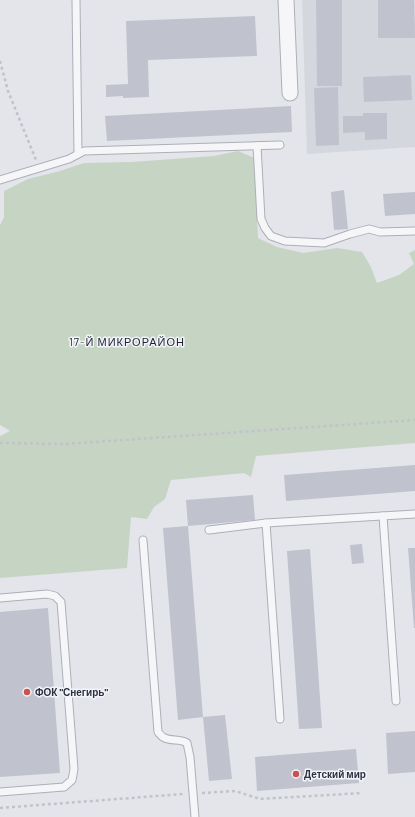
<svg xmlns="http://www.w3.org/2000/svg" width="415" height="817" font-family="Barlow,sans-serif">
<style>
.built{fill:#d5d7df}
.green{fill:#c6d4c4}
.building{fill:#c0c3cd}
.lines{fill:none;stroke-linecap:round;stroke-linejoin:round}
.lane-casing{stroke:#acafb8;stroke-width:9}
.street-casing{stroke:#acafb8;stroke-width:17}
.path{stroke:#c1c3c9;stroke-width:2.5;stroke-dasharray:3 3;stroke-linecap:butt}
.lane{stroke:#f6f6f9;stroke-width:7}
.street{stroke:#f6f6f9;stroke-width:15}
.poi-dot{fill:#ca514e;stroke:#f3f4f8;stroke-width:1.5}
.labels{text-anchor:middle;stroke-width:3;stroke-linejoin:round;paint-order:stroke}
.poi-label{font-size:10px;font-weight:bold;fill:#2b3042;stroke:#f3f4f8;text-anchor:start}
.neighbourhood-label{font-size:11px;letter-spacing:1px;fill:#1d2133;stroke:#f3f4f8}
</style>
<rect width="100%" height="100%" fill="#e3e5eb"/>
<polygon class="built" points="302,0 415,0 415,147 307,154"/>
<polygon class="green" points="238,151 259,160 256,191 258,238 277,247 303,253 337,248 362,252 371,267 377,283 399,275 414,264 409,253 415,250 415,443 256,456 251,477 244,473 171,480 165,499 154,507 147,519 131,517 127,568 0,578 0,436 10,431 0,425 0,225 4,217 4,191 28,179 60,171 84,163 132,162 214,156"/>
<g class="building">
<polygon points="316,0 342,0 342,86 317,86"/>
<polygon points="378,0 414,0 415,38 378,38"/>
<polygon points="255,16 257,56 148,60 149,97 123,98 123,96 106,97 106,85 128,84 126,21"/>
<polygon points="411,75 412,100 364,102 363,77"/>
<polygon points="338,87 339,145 316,146 314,88"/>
<polygon points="291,106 292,132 107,141 105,116"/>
<polygon points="363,113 387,113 387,139 365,140 365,132 343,133 343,116 363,116"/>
<polygon points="344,190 348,229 334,230 331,192"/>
<polygon points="415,192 415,214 385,216 383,194"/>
<polygon points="415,465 415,491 286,501 284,475"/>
<polygon points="253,495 255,520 188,526 186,500"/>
<polygon points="188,526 203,717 225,715 232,779 209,781 203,717 178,720 163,528"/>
<polygon points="362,544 364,563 352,564 350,545"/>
<polygon points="408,548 415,548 415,628 414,628"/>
<polygon points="310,549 322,728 299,729 287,551"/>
<polygon points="48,608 60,773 0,777 0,612"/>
<polygon points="415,731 415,772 388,774 386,733"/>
<polygon points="356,749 359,783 257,791 255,757"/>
</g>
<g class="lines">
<defs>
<g id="lane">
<polyline points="76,0 78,154"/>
<polyline points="257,146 261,219 265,228 271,236 285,241 324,243 350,234 369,229 380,232 415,231"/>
<polyline points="0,180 69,159 84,151 280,145"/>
<polyline points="383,516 396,701"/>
<polyline points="266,523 280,719"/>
<polyline points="209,530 266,523 415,514"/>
<path d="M 143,540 L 158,732 C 160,734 161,736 163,737 C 170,742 180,738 187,743 L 190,757 L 195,817"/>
<polyline points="0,598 47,594 55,596 61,602 74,769 72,780 64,787 0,792"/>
</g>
<polyline id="street" points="286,0 290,93"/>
</defs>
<use href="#lane" class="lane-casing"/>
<use href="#street" class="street-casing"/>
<g class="path">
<polyline points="0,61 8,91 36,160"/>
<polyline points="0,443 65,444 415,420"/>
<polyline points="202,793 235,791 260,799 362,793"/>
<polyline points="0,808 183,794"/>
</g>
<use href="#lane" class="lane"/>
<use href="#street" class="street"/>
</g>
<g class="poi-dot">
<circle cx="27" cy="692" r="4"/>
<circle cx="296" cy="774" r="4"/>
</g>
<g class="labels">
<g class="poi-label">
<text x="35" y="696">ФОК "Снегирь"</text>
<text x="304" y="778">Детский мир</text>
</g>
<g class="neighbourhood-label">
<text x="127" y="346">17-Й МИКРОРАЙОН</text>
</g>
</g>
</svg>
